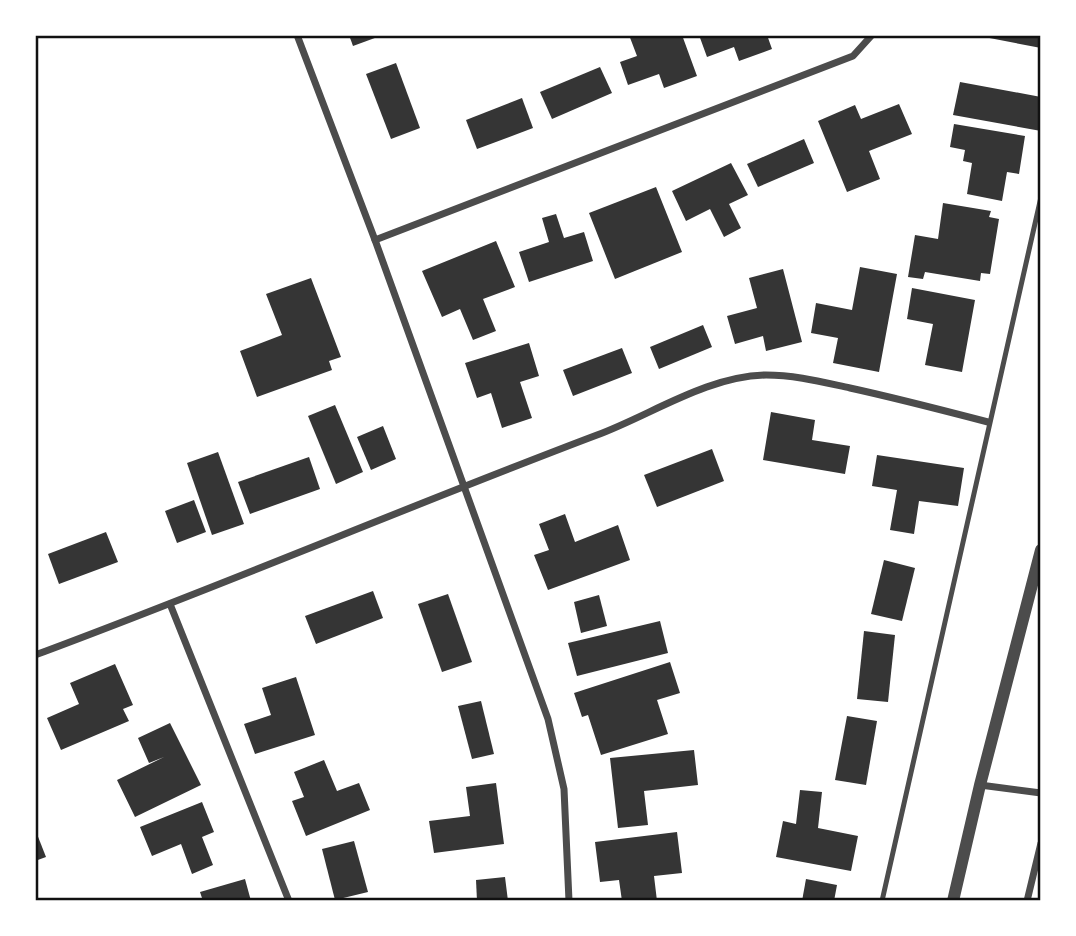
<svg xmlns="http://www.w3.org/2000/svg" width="1076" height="936" font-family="Jost,sans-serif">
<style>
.building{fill:#353535}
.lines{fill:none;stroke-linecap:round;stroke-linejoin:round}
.service{stroke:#4c4c4c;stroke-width:5}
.minor{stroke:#4c4c4c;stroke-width:7}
.tertiary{stroke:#4c4c4c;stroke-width:12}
.neatline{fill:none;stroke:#111;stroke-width:2.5}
</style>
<rect width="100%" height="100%" fill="#fff"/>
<g class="building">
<polygon points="349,35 383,35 353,46"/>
<polygon points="629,35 682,35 697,76 664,88 659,74 628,85 620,62 637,56"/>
<polygon points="699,35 767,35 772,49 739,61 734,47 707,57"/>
<polygon points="979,35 1041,35 1041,48 979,36"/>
<polygon points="396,63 420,128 391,139 366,74"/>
<polygon points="600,67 612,93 552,119 540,92"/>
<polygon points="960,82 1041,97 1041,131 953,115"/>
<polygon points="522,98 533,128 477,149 466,120"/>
<polygon points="899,104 912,134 869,151 880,179 847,192 818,121 855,105 861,119"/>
<polygon points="954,124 1025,136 1019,174 1007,172 1002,201 967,194 972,163 963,161 965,150 950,147"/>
<polygon points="804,139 814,163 758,187 747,164"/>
<polygon points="731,163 748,195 729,204 741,228 724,237 710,209 686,221 672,191"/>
<polygon points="656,187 682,252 615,279 589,213"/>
<polygon points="943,203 991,211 989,217 999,219 990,274 981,273 980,281 925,272 923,279 908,277 915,235 938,239"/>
<polygon points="556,214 564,238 584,232 593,261 529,282 519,252 549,242 542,218"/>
<polygon points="496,241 515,287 483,299 496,331 473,340 460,309 442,317 422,271"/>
<polygon points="860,267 897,274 879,372 833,363 838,338 811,333 816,303 852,310"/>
<polygon points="783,269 802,342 766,351 763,336 735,344 727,316 757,308 749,278"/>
<polygon points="311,278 341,357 329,361 332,370 257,397 240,351 282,335 266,294"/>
<polygon points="912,288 975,300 962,372 925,365 933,324 907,319"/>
<polygon points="703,325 712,347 659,369 650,347"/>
<polygon points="529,343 539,376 520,382 532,418 502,428 491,393 477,398 465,363"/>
<polygon points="622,348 632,373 573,396 563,370"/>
<polygon points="335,405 363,472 336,484 308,416"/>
<polygon points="771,412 815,420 812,440 850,446 845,474 763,460"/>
<polygon points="383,426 396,459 371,470 357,437"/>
<polygon points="712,449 724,481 657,507 644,475"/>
<polygon points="218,452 244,524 212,535 187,463"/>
<polygon points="877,455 964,468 958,506 919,501 914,534 890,530 897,490 872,486"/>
<polygon points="309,457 320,489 250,514 238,482"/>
<polygon points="194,500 206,532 177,543 165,511"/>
<polygon points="565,514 575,542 618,525 630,560 548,590 534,555 549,550 539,524"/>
<polygon points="106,532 118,562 59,584 48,554"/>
<polygon points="884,560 915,568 902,621 871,614"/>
<polygon points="373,591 383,618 316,644 305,616"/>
<polygon points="448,594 472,662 442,672 418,604"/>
<polygon points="599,595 607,626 581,633 574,602"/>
<polygon points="660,621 668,653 577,676 568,643"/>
<polygon points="864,631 895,635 888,702 857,699"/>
<polygon points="670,662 680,693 657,700 668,734 601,755 588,715 582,717 574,693"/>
<polygon points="115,664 133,705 123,709 129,721 61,750 47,718 79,704 70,683"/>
<polygon points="296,677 315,735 255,754 244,724 271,715 262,688"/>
<polygon points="481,701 494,754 472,759 458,706"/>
<polygon points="847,716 877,721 866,785 835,780"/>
<polygon points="170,723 201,785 135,817 117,780 164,757 149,763 138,738"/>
<polygon points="694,750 698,785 644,791 648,825 618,828 610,758"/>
<polygon points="324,760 337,791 359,783 370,810 306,836 292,801 304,797 294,772"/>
<polygon points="496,783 504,844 434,853 429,821 470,816 466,787"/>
<polygon points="800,790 822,792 818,828 858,836 851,871 776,857 783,821 796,824"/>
<polygon points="202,802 214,832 202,837 213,865 192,874 181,844 152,856 140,827"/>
<polygon points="35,829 46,857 35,861"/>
<polygon points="677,832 682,873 654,876 657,901 622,901 619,880 600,882 595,842"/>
<polygon points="354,841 368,892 335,900 322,849"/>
<polygon points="505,877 508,901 477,901 476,880"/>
<polygon points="245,879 251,901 203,901 200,892"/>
<polygon points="806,879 837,885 834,901 802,901"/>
</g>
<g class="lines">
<path class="service" d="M 882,901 C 937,667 986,431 1041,197"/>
<g class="minor">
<polyline points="297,35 375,240 548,719 564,789 569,901"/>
<polyline points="375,240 853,56 872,35"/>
<polyline points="170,604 289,901"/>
<path d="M 35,655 C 224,585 409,506 597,435 C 651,415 707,376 766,375 C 795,375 822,382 850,388 C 896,398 942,410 988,422"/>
<polyline points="980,785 1041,793"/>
<polyline points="1027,901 1041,843"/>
</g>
<polyline class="tertiary" points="953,901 980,785 1041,550"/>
</g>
<rect width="1076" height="936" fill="none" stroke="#ffffff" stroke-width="74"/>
<rect x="37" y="37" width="1002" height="862" class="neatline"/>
</svg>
